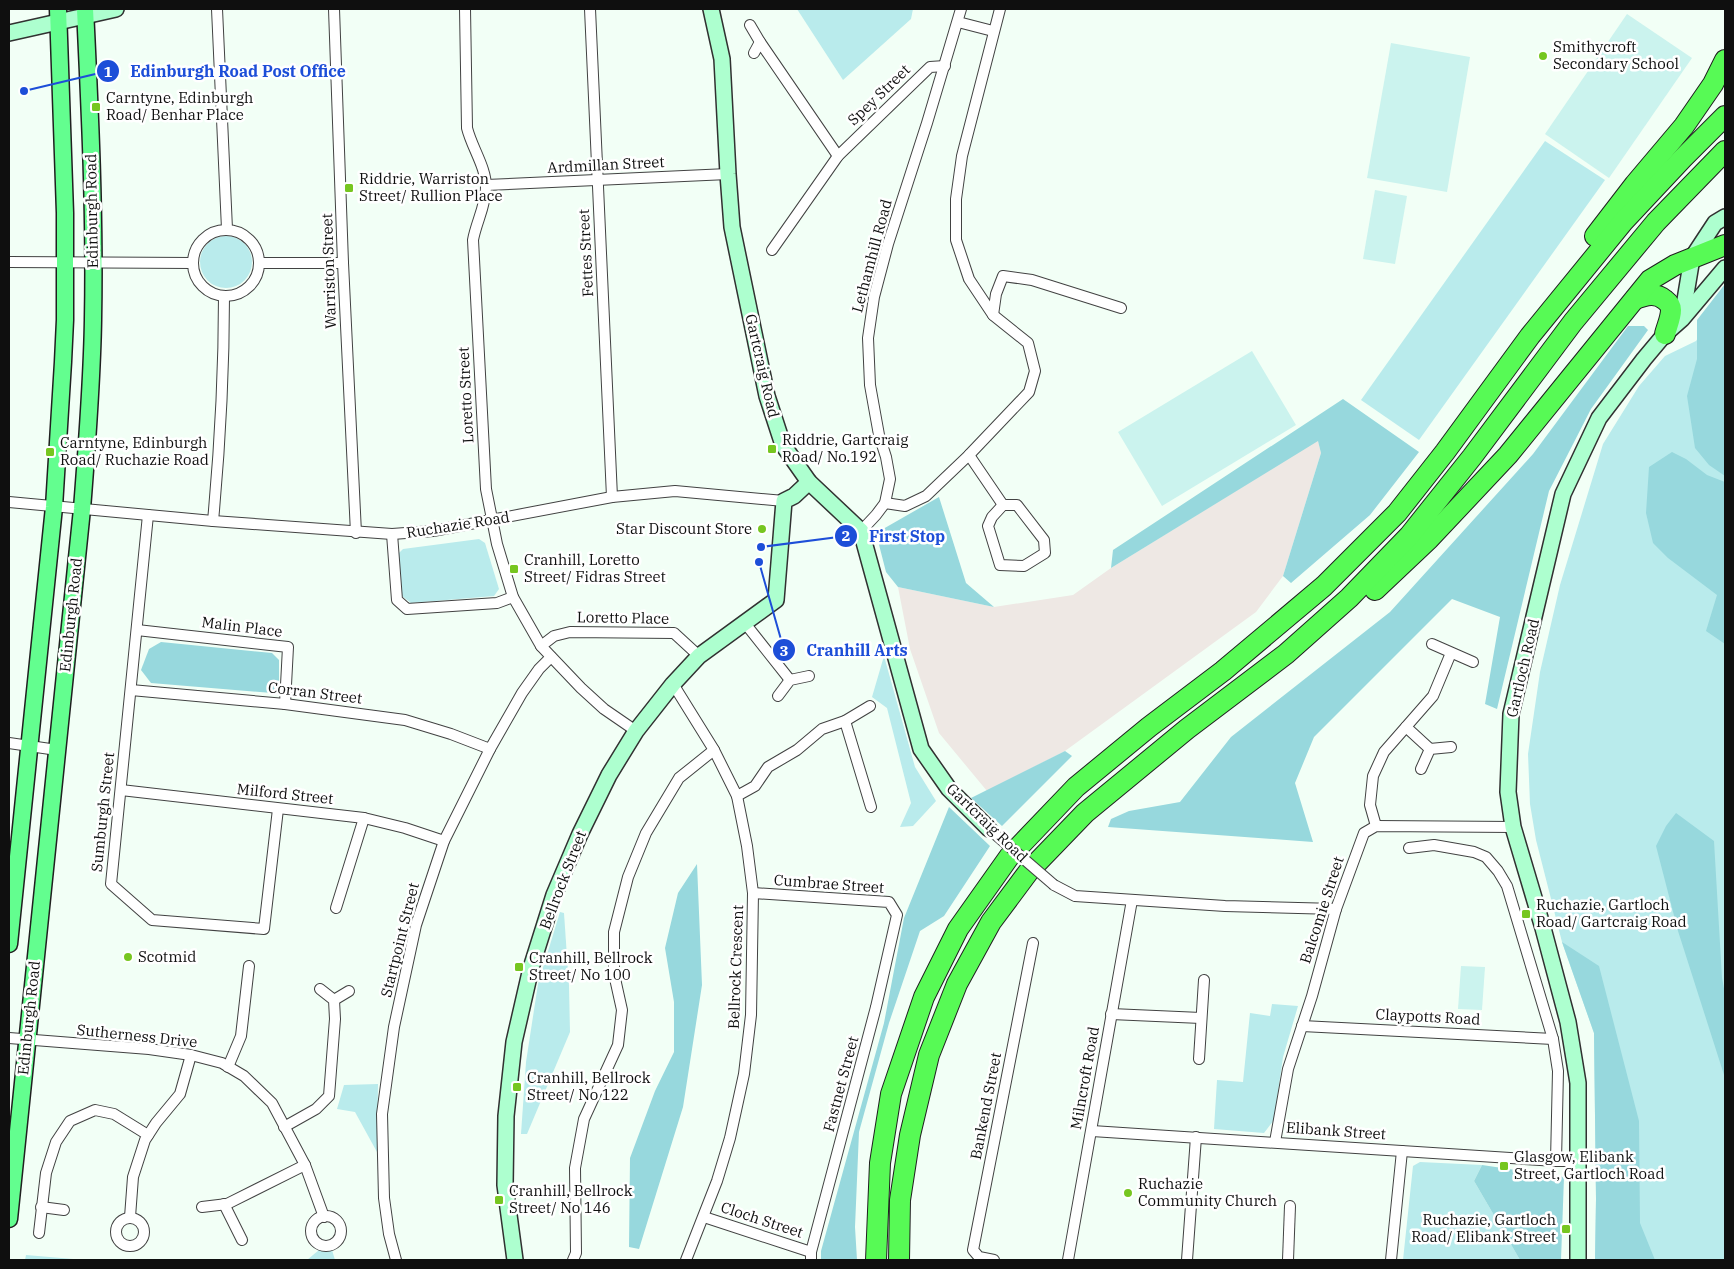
<svg xmlns="http://www.w3.org/2000/svg" width="1734" height="1269" font-family="'IBM Plex Serif',serif">
<style>
.industrial{fill:#eee8e4}
.green{fill:#b9ebec}
.forest{fill:#97d8dd}
.pitch{fill:#cbf3ee}
.lines{fill:none;stroke-linecap:round;stroke-linejoin:round}
.street-casing{stroke:#424242;stroke-width:12}
.secondary-casing{stroke:#313131;stroke-width:18}
.primary-casing{stroke:#202020;stroke-width:19}
.highway-casing{stroke:#202020;stroke-width:22}
.street{stroke:#fff;stroke-width:10}
.secondary{stroke:#adffcf;stroke-width:15}
.primary{stroke:#63fe8f;stroke-width:16}
.highway{stroke:#57fa55;stroke-width:20}
.street-bridge-casing{stroke:#424242;stroke-width:12;stroke-linecap:butt}
.street-bridge{stroke:#fff;stroke-width:10}
.poi-dot{fill:#76c620;stroke:#fff;stroke-width:2}
.labels{text-anchor:middle;stroke-width:5;stroke-linejoin:round;paint-order:stroke}
.poi-label{font-size:15px;fill:#0f0f0f;stroke:#fff;text-anchor:start}
.street-label{font-size:15px;fill:#0f0f0f;stroke:#fff}
.leader{fill:none;stroke:#1d4ed8;stroke-width:2}
.callout-dot{fill:#1d4ed8;stroke:#fff;stroke-width:2}
.mark-label{font-size:15px;text-anchor:middle;font-weight:bold;fill:#fff}
.callout-label{font-size:16px;text-anchor:middle;font-weight:bold;fill:#1d4ed8;stroke:#fff;stroke-width:5;stroke-linejoin:round;paint-order:stroke}
</style>
<rect width="100%" height="100%" fill="#f2fff6"/>
<polygon class="industrial" points="1318,440 1321,453 1283,576 1256,612 1065,751 987,791 939,733 910,649 898,587 994,607 1073,595 1111,568"/>
<g class="green">
<polygon points="797,9 913,9 911,19 843,80"/>
<polygon points="1545,141 1605,180 1419,440 1361,400"/>
<circle cx="226" cy="262" r="26"/>
<polygon points="1725,300 1725,1260 1595,1260 1596,1199 1594,1033 1562,942 1536,840 1530,804 1528,754 1540,672 1560,585 1603,444 1639,386 1665,356 1696,341"/>
<polygon points="479,539 485,543 499,589 494,596 411,603 402,596 398,554 403,549"/>
<polygon points="884,656 915,767 936,801 913,826 900,827 911,803 887,708 872,697"/>
<polygon points="560,912 564,913 569,986 570,1032 527,1134 521,1134 526,1062 538,984"/>
<polygon points="1272,1004 1298,1006 1283,1057 1274,1120 1264,1133 1214,1129 1217,1080 1243,1082 1250,1013 1270,1016"/>
<polygon points="378,1084 377,1152 355,1112 337,1109 344,1085"/>
<polygon points="1420,1162 1482,1165 1474,1181 1520,1260 1403,1260 1413,1166"/>
<polygon points="319,1250 332,1250 335,1260 307,1260"/>
<polygon points="26,1255 85,1260 25,1260"/>
</g>
<g class="forest">
<polygon points="1725,284 1725,476 1709,465 1695,448 1687,396 1697,359 1697,320"/>
<polygon points="1628,326 1644,326 1648,330 1591,409 1549,491 1497,709 1485,704 1500,617 1452,599 1314,737 1295,783 1313,842 1108,827 1111,819 1129,811 1180,802 1231,737 1390,612 1533,454"/>
<polygon points="1343,399 1419,452 1370,515 1291,583 1283,576 1321,453 1318,441 1111,568 1113,550"/>
<polygon points="1672,452 1686,459 1707,475 1725,482 1725,644 1706,631 1717,595 1668,558 1653,543 1646,513 1649,467"/>
<polygon points="939,497 966,583 994,607 898,587 886,572 876,533"/>
<polygon points="161,642 272,653 279,660 279,688 272,693 151,683 141,670 149,649"/>
<polygon points="1065,751 1072,756 1002,826 971,798"/>
<polygon points="949,807 990,846 944,916 920,931 889,1023 859,1132 855,1227 857,1260 821,1260 821,1251 884,1023 904,918"/>
<polygon points="1676,813 1714,841 1722,978 1725,994 1725,1078 1678,931 1656,846 1666,826"/>
<polygon points="697,864 702,985 683,1107 639,1249 629,1247 630,1158 655,1091 674,1052 674,1002 665,948 678,893"/>
<polygon points="1562,942 1599,966 1639,1121 1640,1223 1655,1260 1595,1260 1596,1199 1594,1033"/>
<polygon points="1482,1165 1564,1177 1561,1260 1520,1260 1474,1181"/>
</g>
<g class="pitch">
<polygon points="1627,14 1692,58 1609,178 1545,134"/>
<polygon points="1391,43 1470,57 1447,192 1367,178"/>
<polygon points="1375,190 1407,196 1395,264 1363,259"/>
<polygon points="1252,351 1296,425 1162,506 1118,432"/>
<polygon points="1461,966 1485,967 1482,1010 1458,1009"/>
</g>
<g class="lines">
<defs>
<g id="street">
<polyline points="217,9 227,229"/>
<polyline points="334,9 343,263 356,533"/>
<path d="M 465,9 L 467,128 C 472,148 486,167 486,187 C 486,205 476,223 473,240 L 486,489 L 497,544 L 513,597 L 541,646 L 581,688 L 604,709 L 636,731"/>
<polyline points="590,9 612,497"/>
<polyline points="958,22 993,31"/>
<polyline points="750,25 760,42"/>
<polyline points="754,53 760,42 838,156"/>
<polyline points="486,185 728,174"/>
<circle cx="226" cy="263" r="33"/>
<polyline points="772,250 838,156 930,67 945,66"/>
<polyline points="9,262 193,263"/>
<polyline points="259,263 343,263"/>
<polyline points="993,315 996,294 1003,276 1032,280 1121,308"/>
<polyline points="969,455 1003,505"/>
<polyline points="9,502 213,521 392,534 433,531 612,497 675,491 784,501"/>
<polyline points="885,503 905,506 926,496 969,455 1029,392 1035,371 1028,343 993,315 969,279 956,240 956,199 962,156 1000,9"/>
<polygon points="1003,505 1017,505 1044,540 1045,553 1024,566 1000,565 988,526 992,517"/>
<polyline points="148,515 111,884 152,920 264,929 278,809"/>
<path d="M 213,521 C 220,446 224,371 224,296"/>
<polyline points="861,531 876,515 885,503 890,479 886,457 879,435 870,385 868,338 874,297 888,244 927,123 961,9"/>
<polyline points="392,534 397,600 407,609 497,603 513,597"/>
<polyline points="744,622 790,680"/>
<polyline points="137,630 288,647 285,704"/>
<polyline points="1432,644 1473,662"/>
<polyline points="541,646 554,636 570,632 674,633 699,656"/>
<polyline points="673,684 714,750 737,796 747,846 753,893 751,1015 744,1074 730,1138 717,1181 686,1260"/>
<polyline points="131,690 285,704 405,720 451,734 490,749"/>
<polyline points="778,696 790,680 809,676"/>
<polyline points="845,721 871,807"/>
<polyline points="1406,727 1430,749"/>
<polyline points="9,743 57,750"/>
<polyline points="1421,769 1430,749 1451,747"/>
<polyline points="121,790 364,818 405,828 444,841"/>
<polyline points="737,796 755,786 768,767 797,750 822,729 845,721 870,706"/>
<polyline points="1376,826 1370,805 1373,776 1384,752 1433,696 1451,653"/>
<polyline points="1409,848 1434,845 1474,852 1486,857 1498,871 1507,886 1553,1039 1558,1071 1556,1161"/>
<polyline points="1054,885 1075,896 1225,906 1336,909"/>
<polyline points="753,893 889,902 897,915 876,1007 811,1252 811,1260"/>
<polyline points="336,908 364,818"/>
<polyline points="334,1000 349,991"/>
<polyline points="1111,1014 1201,1018"/>
<polyline points="1302,1026 1553,1039"/>
<polyline points="9,1038 149,1049 191,1055 222,1063 244,1076 272,1103 305,1165 324,1217"/>
<polyline points="1199,1059 1204,980"/>
<polyline points="228,1067 241,1036 249,966"/>
<polyline points="284,1127 316,1109 329,1096 335,1019 334,1000 320,989"/>
<polyline points="1092,1131 1556,1161 1578,1161"/>
<polyline points="1275,1142 1288,1069 1312,996 1336,909 1364,833 1376,826 1513,827"/>
<polyline points="224,1204 242,1240"/>
<polyline points="41,1207 64,1210"/>
<polyline points="202,1207 227,1204 305,1165"/>
<circle cx="326" cy="1231" r="15"/>
<polyline points="130,1217 133,1177 145,1140 156,1123 180,1094 191,1055"/>
<polyline points="704,1217 811,1252"/>
<circle cx="130" cy="1232" r="14"/>
<polyline points="39,1233 46,1173 56,1142 70,1121 95,1110 114,1114 148,1135"/>
<polyline points="396,1260 389,1234 384,1198 382,1114 394,1027 416,925 444,841 490,749 522,693 539,669 551,657"/>
<polyline points="573,1260 576,1253 575,1168 584,1119 618,1045 622,1010 614,974 614,932 628,877 646,833 679,778 714,750"/>
<polyline points="994,1260 979,1257 973,1250 1033,943"/>
<polyline points="1068,1260 1132,900"/>
<polyline points="1187,1260 1196,1137"/>
<polyline points="1288,1260 1290,1206"/>
<polyline points="1391,1260 1402,1151"/>
</g>
<g id="secondary">
<polyline points="711,9 722,59 728,174 732,227 767,396 783,445 809,482 861,531 921,749 949,789 989,829"/>
<polyline points="9,33 116,9"/>
<polyline points="1682,318 1692,258 1715,223 1725,217"/>
<polyline points="515,1260 505,1185 506,1116 514,1042 531,968 554,895 580,834 609,775 636,731 673,684 699,656 776,600 784,501 794,496 809,482"/>
<polyline points="1578,1260 1578,1083 1568,1022 1543,928 1513,827 1508,792 1511,714 1563,494 1599,418 1644,359 1665,334 1682,319 1725,268"/>
</g>
<g id="primary">
<polyline points="9,944 54,507 63,362 65,320 65,213 58,9"/>
<path d="M 9,1219 L 82,509 C 87,446 92,383 93,320 C 95,216 90,112 85,9"/>
</g>
<g id="highway">
<polyline points="1595,236 1635,184 1684,126 1713,84 1725,60"/>
<path d="M 1635,299 C 1646,295 1656,292 1665,300 C 1669,303 1671,306 1671,310 C 1671,318 1667,326 1665,334"/>
<polyline points="1375,590 1429,539 1508,455 1650,280 1675,265 1725,245"/>
<polyline points="876,1260 880,1163 891,1094 924,997 958,929 1009,857 1076,787 1149,727 1223,671 1324,586 1397,513 1445,452 1530,336 1623,222 1683,158 1725,116"/>
<polyline points="899,1260 900,1200 910,1135 929,1055 957,984 991,922 1029,871 1085,813 1187,729 1286,654 1349,598 1409,536 1472,457 1573,322 1656,222 1725,151"/>
</g>
</defs>
<use href="#street" class="street-casing"/>
<use href="#secondary" class="secondary-casing"/>
<use href="#primary" class="primary-casing"/>
<use href="#highway" class="highway-casing"/>
<use href="#street" class="street"/>
<use href="#secondary" class="secondary"/>
<use href="#primary" class="primary"/>
<use href="#highway" class="highway"/>
<defs>
<polyline id="street-bridge" points="989,829 1054,885"/>
</defs>
<use href="#street-bridge" class="street-bridge-casing"/>
<use href="#street-bridge" class="street-bridge"/>
</g>
<g class="poi-dot">
<circle cx="1543" cy="56" r="5"/>
<rect x="91" y="102" width="10" height="10" rx="2.5"/>
<rect x="344" y="183" width="10" height="10" rx="2.5"/>
<rect x="767" y="444" width="10" height="10" rx="2.5"/>
<rect x="45" y="447" width="10" height="10" rx="2.5"/>
<circle cx="762" cy="529" r="5"/>
<rect x="509" y="564" width="10" height="10" rx="2.5"/>
<rect x="1521" y="909" width="10" height="10" rx="2.5"/>
<circle cx="128" cy="957" r="5"/>
<rect x="514" y="962" width="10" height="10" rx="2.5"/>
<rect x="512" y="1082" width="10" height="10" rx="2.5"/>
<rect x="1499" y="1161" width="10" height="10" rx="2.5"/>
<circle cx="1128" cy="1193" r="5"/>
<rect x="494" y="1195" width="10" height="10" rx="2.5"/>
<rect x="1561" y="1224" width="10" height="10" rx="2.5"/>
</g>
<g class="labels">
<g class="poi-label">
<text x="1553" y="52">Smithycroft<tspan x="1553" dy="17">Secondary School</tspan></text>
<text x="106" y="103">Carntyne, Edinburgh<tspan x="106" dy="17">Road/ Benhar Place</tspan></text>
<text x="359" y="184">Riddrie, Warriston<tspan x="359" dy="17">Street/ Rullion Place</tspan></text>
<text x="782" y="445">Riddrie, Gartcraig<tspan x="782" dy="17">Road/ No.192</tspan></text>
<text x="60" y="448">Carntyne, Edinburgh<tspan x="60" dy="17">Road/ Ruchazie Road</tspan></text>
<text x="752" y="534" text-anchor="end">Star Discount Store</text>
<text x="524" y="565">Cranhill, Loretto<tspan x="524" dy="17">Street/ Fidras Street</tspan></text>
<text x="1536" y="910">Ruchazie, Gartloch<tspan x="1536" dy="17">Road/ Gartcraig Road</tspan></text>
<text x="138" y="962">Scotmid</text>
<text x="529" y="963">Cranhill, Bellrock<tspan x="529" dy="17">Street/ No 100</tspan></text>
<text x="527" y="1083">Cranhill, Bellrock<tspan x="527" dy="17">Street/ No 122</tspan></text>
<text x="1514" y="1162">Glasgow, Elibank<tspan x="1514" dy="17">Street, Gartloch Road</tspan></text>
<text x="1138" y="1189">Ruchazie<tspan x="1138" dy="17">Community Church</tspan></text>
<text x="509" y="1196">Cranhill, Bellrock<tspan x="509" dy="17">Street/ No 146</tspan></text>
<text x="1556" y="1225" text-anchor="end">Ruchazie, Gartloch<tspan x="1556" dy="17">Road/ Elibank Street</tspan></text>
</g>
<g class="street-label">
<text transform="translate(879 95) rotate(-44)" y="5">Spey Street</text>
<text transform="translate(606 165) rotate(-3)" y="5">Ardmillan Street</text>
<text transform="translate(92 211) rotate(-91)" y="5">Edinburgh Road</text>
<text transform="translate(586 253) rotate(-93)" y="5">Fettes Street</text>
<text transform="translate(872 256) rotate(-75)" y="5">Lethamhill Road</text>
<text transform="translate(329 271) rotate(-92)" y="5">Warriston Street</text>
<text transform="translate(762 366) rotate(77)" y="5">Gartcraig Road</text>
<text transform="translate(466 395) rotate(-93)" y="5">Loretto Street</text>
<text transform="translate(458 525) rotate(-9)" y="5">Ruchazie Road</text>
<text transform="translate(71 615) rotate(-84)" y="5">Edinburgh Road</text>
<text transform="translate(623 618) rotate(1)" y="5">Loretto Place</text>
<text transform="translate(242 627) rotate(7)" y="5">Malin Place</text>
<text transform="translate(1523 668) rotate(-77)" y="5">Gartloch Road</text>
<text transform="translate(315 693) rotate(7)" y="5">Corran Street</text>
<text transform="translate(285 794) rotate(6)" y="5">Milford Street</text>
<text transform="translate(103 812) rotate(-84)" y="5">Sumburgh Street</text>
<text transform="translate(987 823) rotate(44)" y="5">Gartcraig Road</text>
<text transform="translate(563 880) rotate(-69)" y="5">Bellrock Street</text>
<text transform="translate(829 884) rotate(4)" y="5">Cumbrae Street</text>
<text transform="translate(1322 910) rotate(-72)" y="5">Balcomie Street</text>
<text transform="translate(400 940) rotate(-76)" y="5">Startpoint Street</text>
<text transform="translate(736 967) rotate(-88)" y="5">Bellrock Crescent</text>
<text transform="translate(1428 1017) rotate(3)" y="5">Claypotts Road</text>
<text transform="translate(29 1018) rotate(-84)" y="5">Edinburgh Road</text>
<text transform="translate(137 1036) rotate(6)" y="5">Sutherness Drive</text>
<text transform="translate(1085 1078) rotate(-80)" y="5">Milncroft Road</text>
<text transform="translate(841 1084) rotate(-75)" y="5">Fastnet Street</text>
<text transform="translate(986 1106) rotate(-79)" y="5">Bankend Street</text>
<text transform="translate(1336 1131) rotate(4)" y="5">Elibank Street</text>
<text transform="translate(762 1220) rotate(18)" y="5">Cloch Street</text>
</g>
</g>
<path class="leader" d="M24 91L108 71M761 547L846 536M759 562L784 650"/>
<g class="callout-dot">
<circle cx="24" cy="91" r="5"/>
<circle cx="761" cy="547" r="5"/>
<circle cx="759" cy="562" r="5"/>
<circle cx="108" cy="71" r="12"/>
<circle cx="846" cy="536" r="12"/>
<circle cx="784" cy="650" r="12"/>
</g>
<g class="mark-label">
<text x="108" y="77">1</text>
<text x="846" y="541">2</text>
<text x="784" y="656">3</text>
</g>
<g class="callout-label">
<text x="238" y="77">Edinburgh Road Post Office</text>
<text x="907" y="542">First Stop</text>
<text x="857" y="656">Cranhill Arts</text>
</g>
<rect width="1734" height="1269" fill="none" stroke="#0f0f0f" stroke-width="20"/>
</svg>
